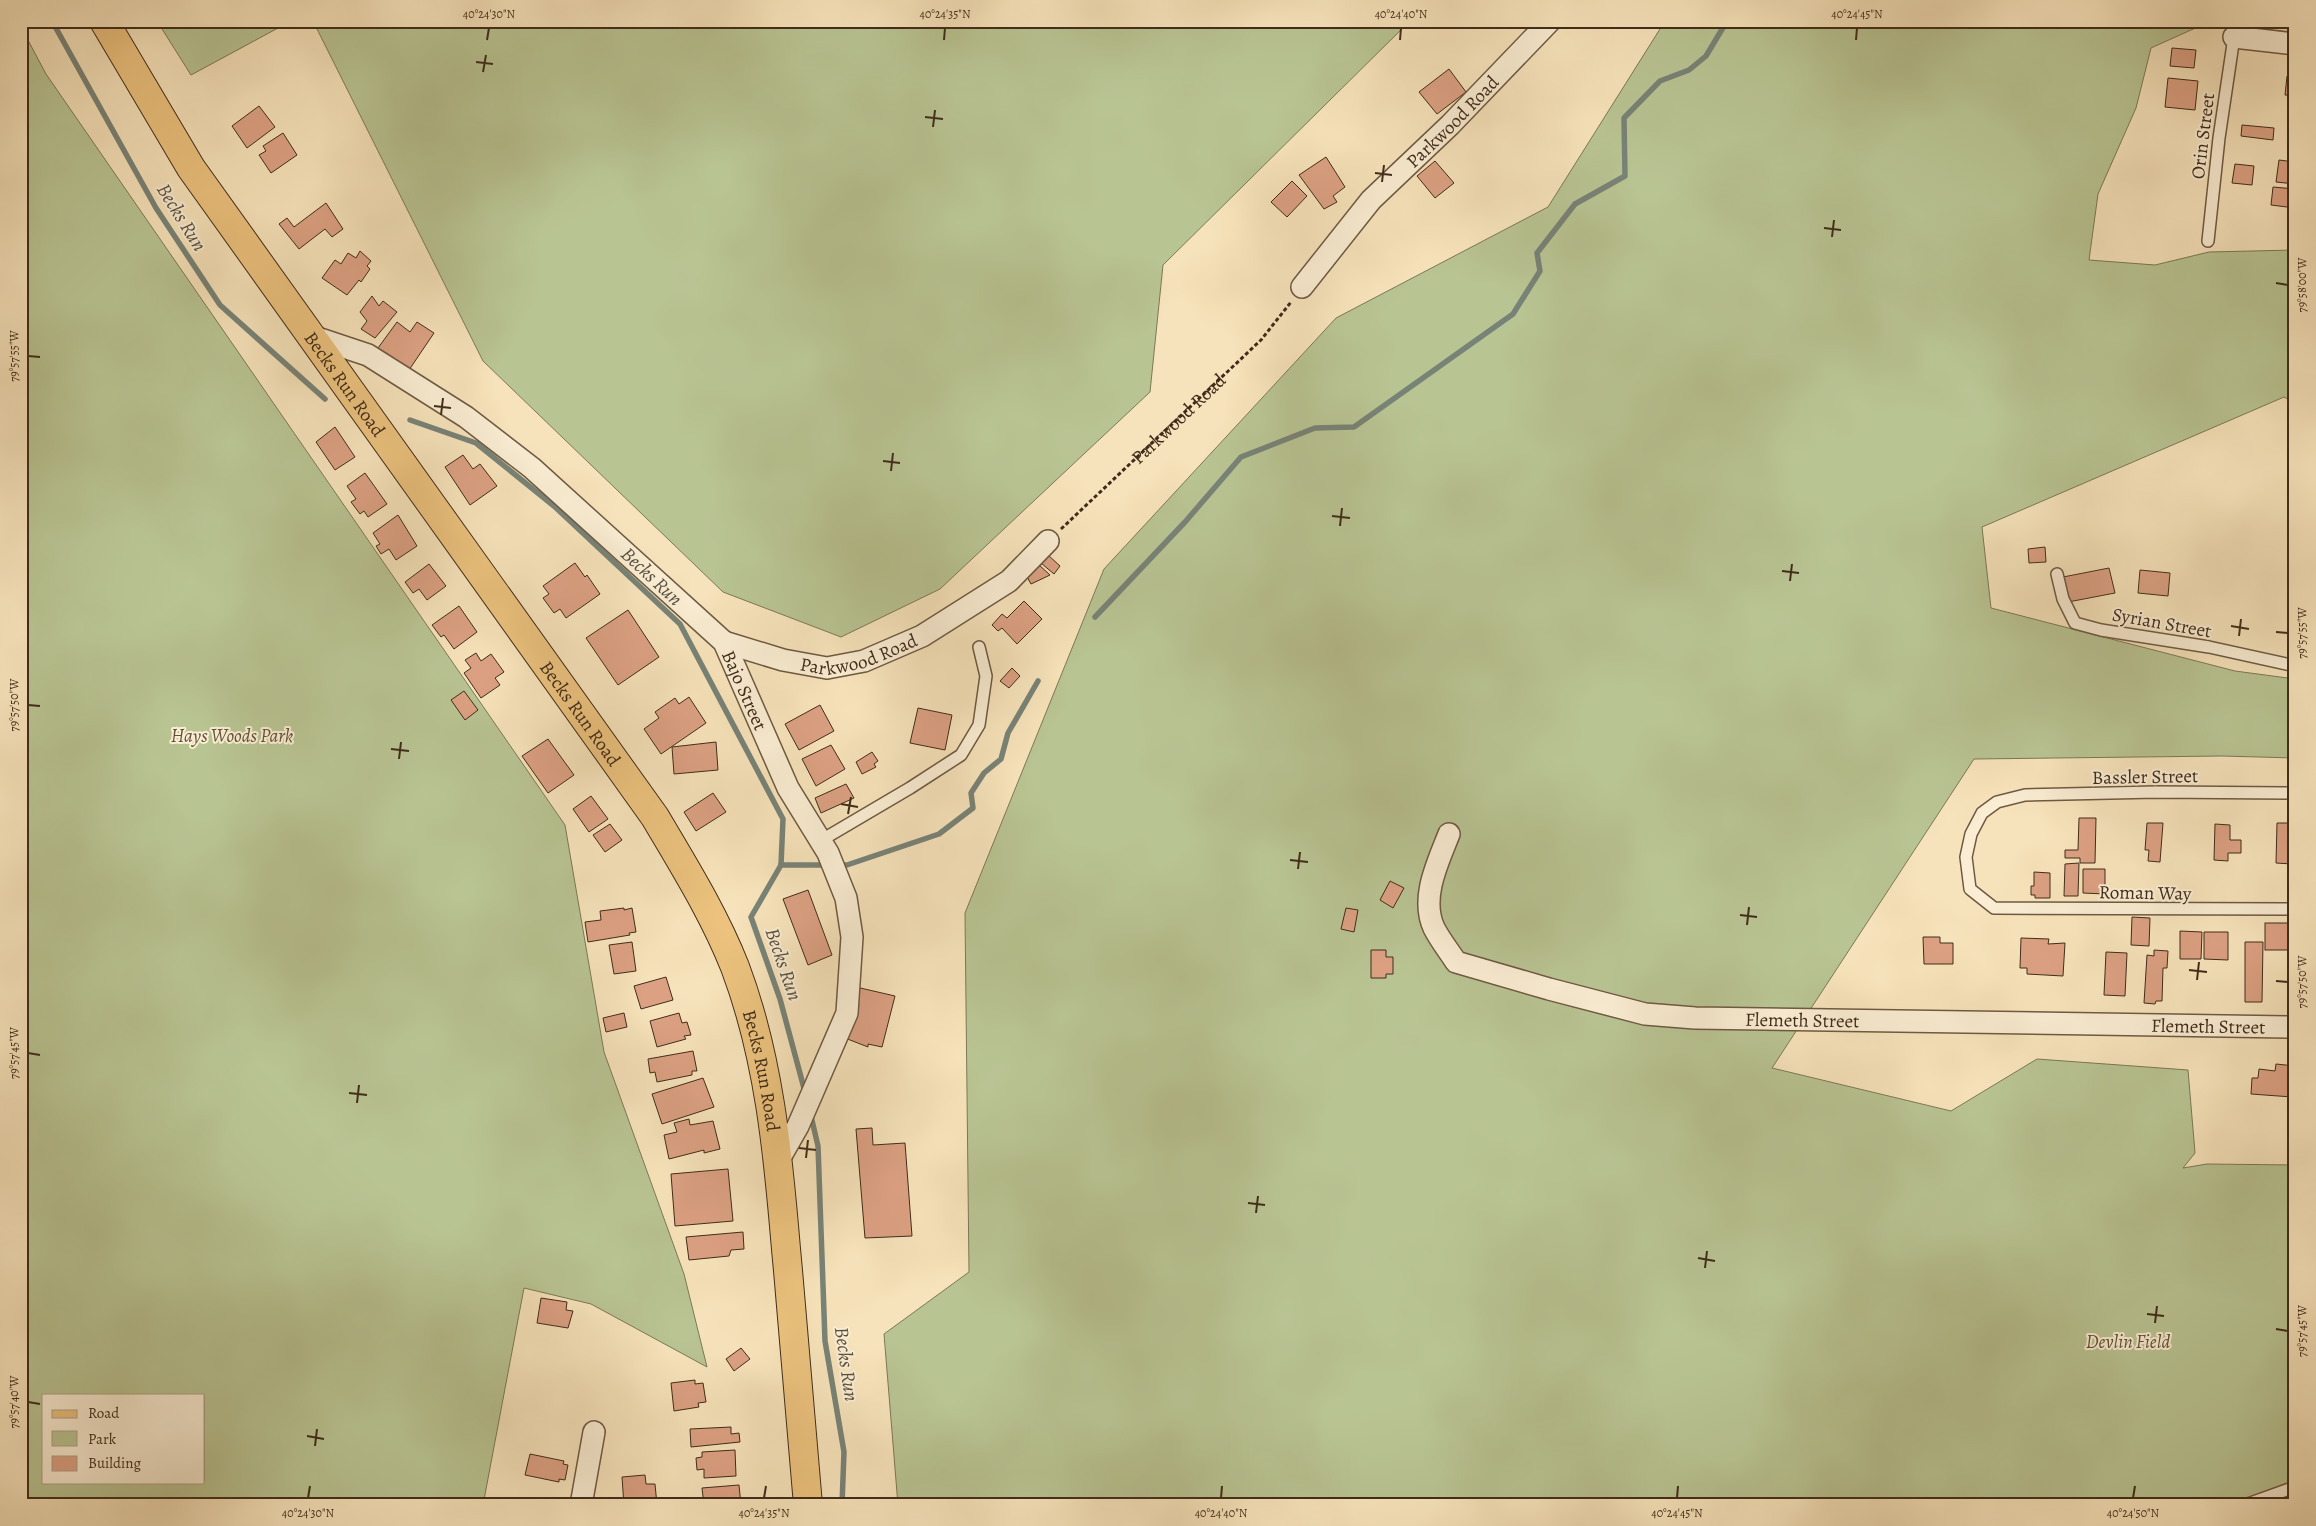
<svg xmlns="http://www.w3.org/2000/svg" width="2316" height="1526" font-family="Alegreya,serif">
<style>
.green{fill:#b9c493;stroke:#7c7856;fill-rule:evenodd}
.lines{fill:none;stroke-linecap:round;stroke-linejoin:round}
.stream{stroke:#788377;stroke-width:5.5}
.building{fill:#dca183;stroke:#402c1a}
.lane-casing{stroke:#6e5a42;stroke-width:14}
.street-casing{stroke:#6e5a42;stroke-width:24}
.primary-casing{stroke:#402c1a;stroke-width:30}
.path{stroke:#402c1a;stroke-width:3;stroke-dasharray:4 2.5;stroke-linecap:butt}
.lane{stroke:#faedd3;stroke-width:11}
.street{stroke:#faedd3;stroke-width:21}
.primary{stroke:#ecc27e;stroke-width:28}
.ticks{fill:none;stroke:#402c1a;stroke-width:2}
.labels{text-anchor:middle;stroke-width:4;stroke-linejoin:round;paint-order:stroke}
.street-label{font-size:19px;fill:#402c1a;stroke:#faedd3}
.park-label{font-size:19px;font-style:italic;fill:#5e5238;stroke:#faedd3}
.water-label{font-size:20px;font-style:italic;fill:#585041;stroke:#faedd3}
.neatline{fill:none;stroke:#402c1a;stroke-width:2}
.ticks-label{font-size:12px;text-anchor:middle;fill:#402c1a}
</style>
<rect width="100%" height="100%" fill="#f7e3bb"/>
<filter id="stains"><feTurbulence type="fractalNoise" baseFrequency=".004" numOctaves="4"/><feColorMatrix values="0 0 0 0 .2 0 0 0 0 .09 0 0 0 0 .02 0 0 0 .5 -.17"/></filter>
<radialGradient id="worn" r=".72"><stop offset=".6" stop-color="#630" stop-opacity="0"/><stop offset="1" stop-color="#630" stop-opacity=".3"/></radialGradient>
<g class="green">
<polygon points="157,21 291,21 191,75"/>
<polygon points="313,21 1410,21 1163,265 1150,392 940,589 841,637 723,592 483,361"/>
<polygon points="1665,21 2211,21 2151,48 2136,108 2098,194 2089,260 2155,265 2209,252 2295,250 2295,403 2284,397 1982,527 1991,608 2235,671 2295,679 2295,758 2222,756 1974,759 1772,1068 1951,1111 2037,1059 2188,1070 2195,1153 2183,1168 2207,1164 2295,1165 2295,1505 898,1505 884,1334 969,1272 965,913 1104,569 1336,318 1548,207"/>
<path d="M 21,27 L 46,74 L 565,825 L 604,1052 L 684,1274 L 707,1367 L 591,1304 L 524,1288 L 483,1505 L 21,1505 ZM 44,1395 L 204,1395 L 204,1482 L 44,1482 Z"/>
</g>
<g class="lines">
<g class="stream">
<polyline points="52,21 156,208 220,305 325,399"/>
<polyline points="410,420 476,443 554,506 680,624 783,819 781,865 751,917 780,999 805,1092"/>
<polyline points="1095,617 1185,522 1241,457 1315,428 1354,427 1513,314 1540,271 1537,253 1575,204 1625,176 1624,118 1660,81 1689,70 1706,56 1727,21"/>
<polyline points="781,865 828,865"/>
<polyline points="837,865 847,865 939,834 973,808 971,793 984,773 1001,759 1008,733 1038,681"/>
<polyline points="811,1116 818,1146 825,1341 844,1452 842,1505"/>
</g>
</g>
<g class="building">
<polygon points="2283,21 2295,21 2295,28 2282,26"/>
<polygon points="2172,48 2196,50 2194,68 2170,66"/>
<polygon points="1449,69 1466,92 1437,114 1419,92"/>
<polygon points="2287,76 2295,77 2295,96 2285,95"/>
<polygon points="2168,78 2198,81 2195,110 2165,107"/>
<polygon points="259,106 275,127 247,148 232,126"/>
<polygon points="2242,125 2274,128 2273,140 2241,136"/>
<polygon points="283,133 297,155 271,173 259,155 266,151 263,146"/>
<polygon points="1326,157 1345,187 1333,196 1337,202 1324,209 1299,175"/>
<polygon points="2279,160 2295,162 2295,184 2276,182"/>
<polygon points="1435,161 1454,183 1435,198 1417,176"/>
<polygon points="2235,164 2254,166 2252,185 2232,183"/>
<polygon points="1292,181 1307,196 1287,217 1271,202"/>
<polygon points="2273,187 2295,189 2295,208 2271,205"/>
<polygon points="326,203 343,229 332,237 325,229 299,249 279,224 287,218 294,227"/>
<polygon points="360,251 371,261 367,266 370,269 361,282 359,280 347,295 322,278 335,260 341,264 348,253 356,258"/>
<polygon points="372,296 379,306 383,301 397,312 375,338 361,329 367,321 360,312"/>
<polygon points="397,322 410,332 417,322 434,333 409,370 378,348"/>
<polygon points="335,427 355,457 335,470 316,442"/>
<polygon points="463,455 473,469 480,464 497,486 470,505 445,467"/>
<polygon points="365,473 387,504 368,517 364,511 360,514 351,502 356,499 347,486"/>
<polygon points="398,515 417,546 396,560 389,549 381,554 376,546 380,544 373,533"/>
<polygon points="2045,547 2046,562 2029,563 2028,549"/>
<polygon points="1048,555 1060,566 1054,574 1041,563"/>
<polygon points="575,563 585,577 587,575 600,594 566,618 560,609 554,613 543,598 549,594 543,586"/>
<polygon points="429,564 446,586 427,600 419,589 413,593 405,582"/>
<polygon points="1038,564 1050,575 1031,584 1026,575"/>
<polygon points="2109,568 2115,593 2068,602 2063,577"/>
<polygon points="2140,570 2170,573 2168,596 2138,593"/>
<polygon points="1024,601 1042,619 1017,644 1002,628 998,631 992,625 1002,614 1007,618"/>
<polygon points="459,606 477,632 454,649 444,635 441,637 432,625"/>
<polygon points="628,610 659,657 618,685 586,638"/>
<polygon points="476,653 481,661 491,654 504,672 495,678 500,685 481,698 464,673 471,668 465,660"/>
<polygon points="1012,668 1020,676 1009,688 1000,681"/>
<polygon points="464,691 478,710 465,720 451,700"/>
<polygon points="689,697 706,723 661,754 644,729 659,718 655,712 675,698 679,704"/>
<polygon points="820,705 834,731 799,750 785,724"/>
<polygon points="918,708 952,715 945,750 910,743"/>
<polygon points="548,739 574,775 548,793 522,756"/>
<polygon points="716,742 718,770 674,774 672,747"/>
<polygon points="831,745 845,769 816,786 802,759"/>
<polygon points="872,752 878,761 874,764 876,767 862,774 856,762"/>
<polygon points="846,784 854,798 821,813 815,798"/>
<polygon points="713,793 726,812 696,831 684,812"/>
<polygon points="591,796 608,819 589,832 573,809"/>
<polygon points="2079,818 2096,818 2095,863 2080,863 2080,858 2065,858 2065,850 2078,850"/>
<polygon points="2147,823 2163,823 2160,862 2148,861 2149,850 2145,850"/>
<polygon points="2277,823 2293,823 2292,864 2276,863"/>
<polygon points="610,824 622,840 605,852 593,835"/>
<polygon points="2215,824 2230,825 2230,840 2241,840 2241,853 2228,853 2228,861 2214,860"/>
<polygon points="2079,863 2078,896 2064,896 2065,864"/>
<polygon points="2083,869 2105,869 2105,894 2083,893"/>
<polygon points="2034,872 2050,873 2050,898 2035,898 2035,895 2031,895 2031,886 2034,886"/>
<polygon points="1390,881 1404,888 1393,908 1380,900"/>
<polygon points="808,890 832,955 808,965 783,899"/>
<polygon points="624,908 624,910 632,908 636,932 629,933 630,935 588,942 585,922 601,920 600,911"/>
<polygon points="1346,908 1358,910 1354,932 1341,929"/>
<polygon points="2132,917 2150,918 2149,946 2131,945"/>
<rect x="2265" y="923" width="30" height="27"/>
<polygon points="2180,931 2202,932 2201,959 2180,959"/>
<polygon points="2204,932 2228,932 2228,960 2204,959"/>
<polygon points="1923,937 1940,937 1940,943 1953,943 1953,964 1924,964"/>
<polygon points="2021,938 2049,939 2048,944 2065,943 2063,976 2027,974 2027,968 2020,968"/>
<polygon points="632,942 636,971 614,974 609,945"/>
<polygon points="2245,942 2263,942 2262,1002 2245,1002"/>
<polygon points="1371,950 1386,950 1386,957 1393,957 1393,974 1386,974 1386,978 1371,978"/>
<polygon points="2154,950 2168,951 2167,968 2163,968 2162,1001 2156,1001 2155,1004 2144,1003 2147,955 2154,956"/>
<polygon points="2106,952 2127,953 2125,996 2104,995"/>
<polygon points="666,977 673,1000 641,1009 634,986"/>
<polygon points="856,987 895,996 882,1047 868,1044 868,1047 845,1038"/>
<polygon points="624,1013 627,1027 606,1032 603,1018"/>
<polygon points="679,1013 682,1023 687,1022 691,1035 684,1036 686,1039 657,1047 650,1021"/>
<polygon points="693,1051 697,1071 692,1071 692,1075 657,1082 655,1072 650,1073 648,1059"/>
<polygon points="2276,1064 2295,1066 2292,1097 2251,1094 2252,1078 2258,1078 2259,1069 2275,1071"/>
<polygon points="703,1078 714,1107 662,1124 652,1094"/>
<polygon points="689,1119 690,1125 713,1121 720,1149 704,1153 704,1150 669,1159 664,1135 677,1132 674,1123"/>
<polygon points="872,1128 873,1145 905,1143 912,1236 865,1238 856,1129"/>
<polygon points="728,1169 733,1221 675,1226 671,1174"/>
<polygon points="743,1232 744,1249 731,1250 729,1256 689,1260 686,1237"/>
<polygon points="541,1298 567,1302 566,1310 573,1311 568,1328 537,1323"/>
<polygon points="741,1348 750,1359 734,1371 726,1359"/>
<polygon points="695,1380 695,1384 703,1383 706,1402 698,1403 699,1407 674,1411 671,1383"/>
<polygon points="731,1427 731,1434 739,1433 740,1442 691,1447 690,1429"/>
<polygon points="735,1450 736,1476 704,1478 704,1469 697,1470 696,1458 702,1457 702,1452"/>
<polygon points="530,1454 564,1461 563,1464 568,1465 565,1480 559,1479 559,1482 525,1475"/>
<polygon points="645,1475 646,1484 655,1484 657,1505 624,1505 622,1477"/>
<polygon points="739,1485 741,1505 704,1505 702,1488"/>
<polygon points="517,1499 549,1505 508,1505 509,1503 516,1504"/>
</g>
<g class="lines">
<defs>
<g id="lane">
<polyline points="2208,241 2219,138 2234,37"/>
<polyline points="2057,574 2063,599 2075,623 2101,630 2209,647 2295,666"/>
<polyline points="2295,793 2156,792 2025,795 1997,802 1982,813 1971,834 1966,857 1970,889 1994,908 2295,909"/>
<polyline points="820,841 910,788 961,755 979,725 986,676 979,647"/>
<polyline points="2245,1505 2295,1487"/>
</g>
<g id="street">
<polyline points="2234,37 2295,44"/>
<path id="s2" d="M 1302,287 L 1371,200 L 1450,125 L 1550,21"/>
<path id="s3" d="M 311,336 L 368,355 L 466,417 L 532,468 L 724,642 L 788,788 L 828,853 L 846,898 L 852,937 L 847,1013 L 798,1126 L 778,1161"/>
<path id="s4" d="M 724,642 L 783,660 L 827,668 L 864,661 L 922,636 L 1009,581 L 1048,541"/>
<path id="s5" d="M 1449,834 C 1438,862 1420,898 1434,928 C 1440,940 1449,951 1456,962 L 1549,989 L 1645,1014 L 1695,1018 L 2295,1027"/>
<polyline points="581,1505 594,1432"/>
</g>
<g id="primary">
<path id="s6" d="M 104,21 L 191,168 L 655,817 C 684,866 714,914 735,967 C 769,1057 778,1153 786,1249 C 794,1334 801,1419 808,1505"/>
</g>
</defs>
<use href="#lane" class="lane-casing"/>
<use href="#street" class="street-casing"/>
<use href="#primary" class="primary-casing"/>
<path class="path" id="s1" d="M 1061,529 L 1261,340 L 1291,302"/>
<use href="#lane" class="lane"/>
<use href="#street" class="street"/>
<use href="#primary" class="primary"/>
</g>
<path class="ticks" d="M 487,40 L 489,28M 944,40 L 945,28M 1400,40 L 1401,28M 1856,40 L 1857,28M 476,62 L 493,64M 483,72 L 486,55M 925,117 L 943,119M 933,127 L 935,110M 1375,173 L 1392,175M 1382,182 L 1384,165M 1824,228 L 1841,230M 1832,237 L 1834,220M 2276,283 L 2288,285M 28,356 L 40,357M 434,406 L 451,408M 441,415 L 443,398M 883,461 L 900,463M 891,471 L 893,453M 1332,516 L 1350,518M 1340,526 L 1342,508M 1782,571 L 1799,573M 1790,581 L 1792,564M 2231,626 L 2249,629M 2276,632 L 2288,633M 2239,636 L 2241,619M 28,705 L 40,706M 391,749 L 409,751M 399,759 L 401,742M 841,804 L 858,807M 848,814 L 851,797M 1290,860 L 1308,862M 1298,869 L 1300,852M 1740,915 L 1757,917M 1747,925 L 1749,907M 2189,970 L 2207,972M 2197,980 L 2199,962M 2276,981 L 2288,982M 28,1053 L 40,1055M 349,1093 L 367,1095M 357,1103 L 359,1085M 799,1148 L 816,1150M 806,1158 L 808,1140M 1248,1203 L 1265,1205M 1256,1213 L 1258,1196M 1698,1258 L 1715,1261M 1705,1268 L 1707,1251M 2147,1314 L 2164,1316M 2155,1323 L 2157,1306M 2276,1329 L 2288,1331M 28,1402 L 40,1404M 307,1436 L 324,1439M 315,1446 L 317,1429M 308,1498 L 310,1486M 764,1498 L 766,1486M 1221,1498 L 1222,1486M 1677,1498 L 1678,1486M 2133,1498 L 2135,1486"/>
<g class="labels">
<g class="street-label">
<text dy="7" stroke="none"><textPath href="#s2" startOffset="224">Parkwood Road</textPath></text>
<text transform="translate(2202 136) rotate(-83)" y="7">Orin Street</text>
<text dy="7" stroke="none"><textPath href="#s6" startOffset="436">Becks Run Road</textPath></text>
<text dy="7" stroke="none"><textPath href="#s1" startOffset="161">Parkwood Road</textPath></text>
<text transform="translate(2162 622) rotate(10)" y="7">Syrian Street</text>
<text dy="7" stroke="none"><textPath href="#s4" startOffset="140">Parkwood Road</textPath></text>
<text dy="7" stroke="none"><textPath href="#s3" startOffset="571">Bajo Street</textPath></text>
<text dy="7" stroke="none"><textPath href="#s6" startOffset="841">Becks Run Road</textPath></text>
<text transform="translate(2145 776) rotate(-1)" y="7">Bassler Street</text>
<text transform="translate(2145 892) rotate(1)" y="7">Roman Way</text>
<text dy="7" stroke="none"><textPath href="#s5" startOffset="492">Flemeth Street</textPath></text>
<text dy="7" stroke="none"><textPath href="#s5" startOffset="898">Flemeth Street</textPath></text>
<text dy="7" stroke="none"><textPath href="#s6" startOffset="1246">Becks Run Road</textPath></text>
</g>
<g class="park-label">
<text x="232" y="742">Hays Woods Park</text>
<text x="2128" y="1348">Devlin Field</text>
</g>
<g class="water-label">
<text transform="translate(182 217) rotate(58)" y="7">Becks Run</text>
<text transform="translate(652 576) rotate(43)" y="7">Becks Run</text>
<text transform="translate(784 964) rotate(71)" y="7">Becks Run</text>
<text transform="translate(847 1364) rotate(82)" y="7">Becks Run</text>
</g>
</g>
<rect width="2316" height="1526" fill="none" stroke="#f7e3bb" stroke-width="55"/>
<rect x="42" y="1394" width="162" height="90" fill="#faedd3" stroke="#b0a089"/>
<rect x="52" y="1410" width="25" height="8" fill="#ecc27e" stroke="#b0a089"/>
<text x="88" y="1418" font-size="15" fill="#402c1a">Road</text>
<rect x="52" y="1431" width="25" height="15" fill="#b9c493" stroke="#b0a089"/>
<text x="88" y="1444" font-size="15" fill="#402c1a">Park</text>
<rect x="52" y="1456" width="25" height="15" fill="#dca183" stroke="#b0a089"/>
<text x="88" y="1468" font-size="15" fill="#402c1a">Building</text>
<rect x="28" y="28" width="2260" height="1470" class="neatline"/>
<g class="ticks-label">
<text x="489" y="18">40°24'30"N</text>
<text x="945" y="18">40°24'35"N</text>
<text x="1401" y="18">40°24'40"N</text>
<text x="1857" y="18">40°24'45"N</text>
<text transform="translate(2302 285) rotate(-90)" y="4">79°58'00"W</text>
<text transform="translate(14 356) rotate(-90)" y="4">79°57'55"W</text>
<text transform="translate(2302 633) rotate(-90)" y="4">79°57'55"W</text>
<text transform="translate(14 705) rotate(-90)" y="4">79°57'50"W</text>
<text transform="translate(2302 982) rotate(-90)" y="4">79°57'50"W</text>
<text transform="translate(14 1053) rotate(-90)" y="4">79°57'45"W</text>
<text transform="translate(2302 1331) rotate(-90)" y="4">79°57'45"W</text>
<text transform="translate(14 1402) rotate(-90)" y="4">79°57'40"W</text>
<text x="308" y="1517">40°24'30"N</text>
<text x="764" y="1517">40°24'35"N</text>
<text x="1221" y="1517">40°24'40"N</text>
<text x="1677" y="1517">40°24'45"N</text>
<text x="2133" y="1517">40°24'50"N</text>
</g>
<rect width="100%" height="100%" filter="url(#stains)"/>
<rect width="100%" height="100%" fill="url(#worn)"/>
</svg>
